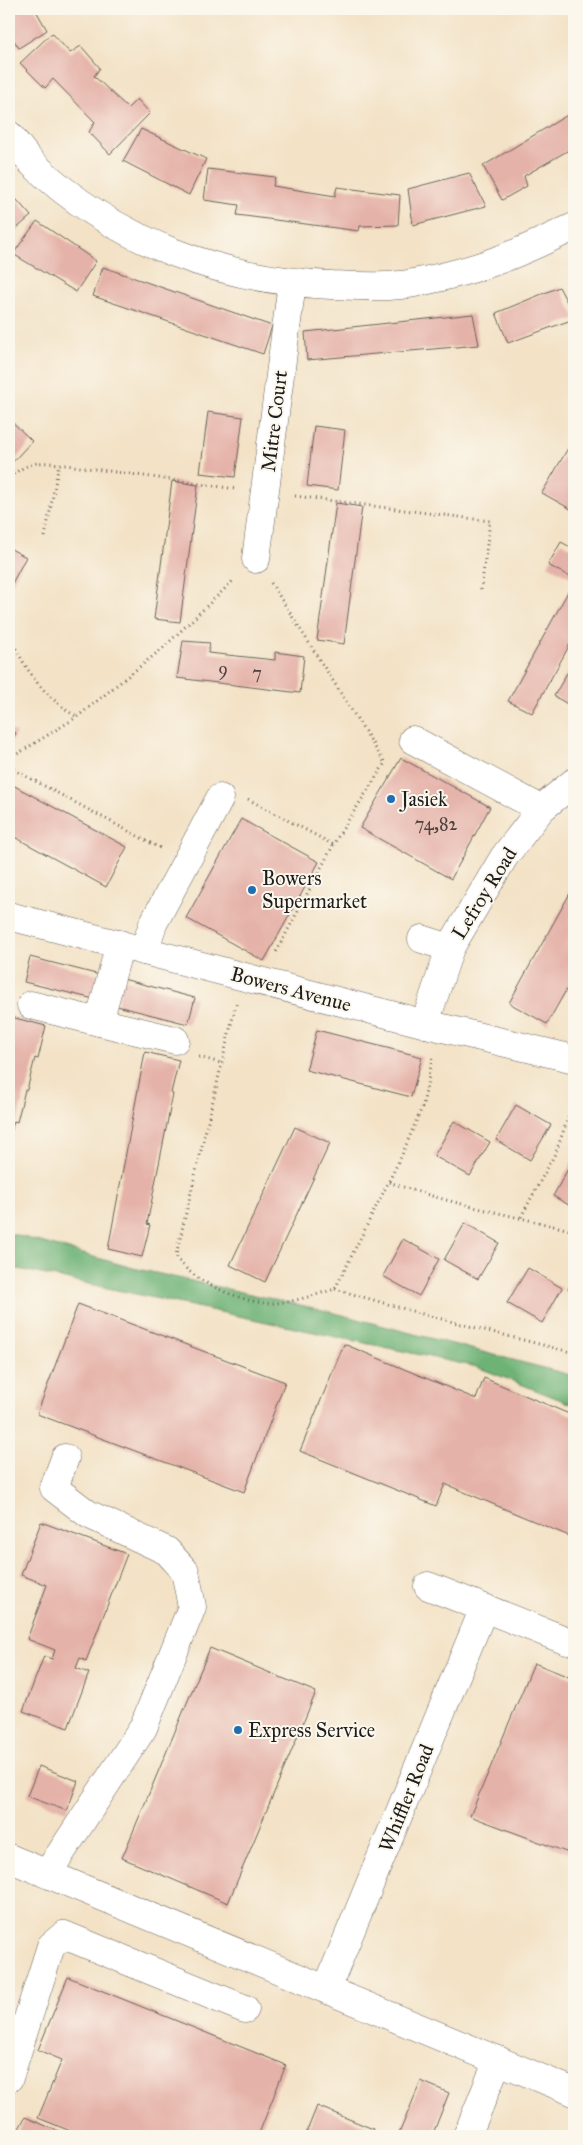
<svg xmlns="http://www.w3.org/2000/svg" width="583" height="2145" font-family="'IM FELL Great Primer',serif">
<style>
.forest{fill:#6eb276;stroke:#456749}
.building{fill:#e5b2a9}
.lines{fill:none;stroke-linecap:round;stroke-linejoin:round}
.minor-casing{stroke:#676158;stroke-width:29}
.path{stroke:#676158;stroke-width:3;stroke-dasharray:1 4;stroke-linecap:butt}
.minor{stroke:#fff;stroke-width:28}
.poi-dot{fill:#1f6fb2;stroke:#fbf7ec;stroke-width:2}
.labels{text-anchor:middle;stroke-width:4;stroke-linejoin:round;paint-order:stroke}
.number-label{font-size:18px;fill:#4e423f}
.street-label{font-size:20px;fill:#1c1c1c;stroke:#fbf7ec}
.poi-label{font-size:20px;fill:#1c1c1c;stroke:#fbf7ec;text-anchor:start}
</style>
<rect width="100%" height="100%" fill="#fbf7ec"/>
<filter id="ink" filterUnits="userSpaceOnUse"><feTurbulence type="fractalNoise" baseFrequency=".02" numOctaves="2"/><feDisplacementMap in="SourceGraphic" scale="10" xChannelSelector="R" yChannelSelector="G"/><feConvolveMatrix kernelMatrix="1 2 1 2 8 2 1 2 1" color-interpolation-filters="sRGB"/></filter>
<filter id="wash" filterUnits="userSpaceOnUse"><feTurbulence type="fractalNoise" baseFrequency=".0096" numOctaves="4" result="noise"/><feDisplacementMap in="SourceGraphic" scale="20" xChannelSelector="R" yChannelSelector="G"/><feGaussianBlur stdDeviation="1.12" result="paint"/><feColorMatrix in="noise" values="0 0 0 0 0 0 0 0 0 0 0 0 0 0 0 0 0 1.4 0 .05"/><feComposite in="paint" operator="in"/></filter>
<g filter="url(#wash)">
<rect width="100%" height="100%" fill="#f3e2c6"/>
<polygon class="forest" points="9,1233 133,1268 327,1311 574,1376 574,1405 477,1367 9,1267"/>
<g id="blocks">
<g class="building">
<polygon points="9,9 35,9 47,30 19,48 9,33"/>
<polygon points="52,33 70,53 81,46 100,68 94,76 128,108 137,99 150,113 110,154 89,132 95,122 53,79 45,88 20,63"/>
<polygon points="574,111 574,147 524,176 527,186 502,200 483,166"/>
<polygon points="141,129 206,159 189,195 123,161"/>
<polygon points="208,169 275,177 273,186 335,196 337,187 400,195 398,225 360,226 359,231 237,215 239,205 204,200"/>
<polygon points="469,173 486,206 413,225 408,189"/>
<polygon points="9,191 31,216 9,235"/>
<polygon points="37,221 96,261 76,292 13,254"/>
<polygon points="103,267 272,326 263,354 93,296"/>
<polygon points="559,287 574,315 574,319 508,343 496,313"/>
<polygon points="473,314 479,345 307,360 305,332"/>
<polygon points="208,412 243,417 235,477 200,473"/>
<polygon points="9,419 32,441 9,466"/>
<polygon points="314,426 345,430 338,490 307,486"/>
<polygon points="574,438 574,511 542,493"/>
<polygon points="172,481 198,485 180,622 154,619"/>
<polygon points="336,503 362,507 344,644 317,640"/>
<polygon points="561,542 574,549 574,579 548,565"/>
<polygon points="9,548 26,557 9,589"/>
<polygon points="569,590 574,593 574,637 532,713 508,701"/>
<polygon points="183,641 210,643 208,653 275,660 275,652 304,656 300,693 177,678"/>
<polygon points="567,673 574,677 574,708 554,696"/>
<polygon points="9,729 16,733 9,746"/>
<polygon points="401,758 490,807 451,879 360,828"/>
<polygon points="9,783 127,847 106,887 9,834"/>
<polygon points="241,819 319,862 264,961 186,918"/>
<polygon points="574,886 574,976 547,1024 509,1003"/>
<polygon points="30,957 104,976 98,1000 24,982"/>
<polygon points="123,979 195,998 188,1024 117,1006"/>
<polygon points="11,1017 46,1026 38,1059 35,1058 27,1090 25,1090 17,1122 14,1121 9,1141 9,1028"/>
<polygon points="317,1030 422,1057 411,1097 306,1070"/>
<polygon points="145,1052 179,1060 171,1093 173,1094 147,1224 150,1225 142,1257 108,1249"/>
<polygon points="516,1105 551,1125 530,1160 496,1140"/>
<polygon points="454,1121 490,1142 470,1176 434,1156"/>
<polygon points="295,1127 330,1143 265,1282 230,1265"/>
<polygon points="573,1160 574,1161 574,1208 553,1196"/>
<polygon points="465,1223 499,1243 478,1279 444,1260"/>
<polygon points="403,1239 439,1259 419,1296 383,1276"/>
<polygon points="528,1268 562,1288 542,1323 507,1303"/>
<polygon points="574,1278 574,1292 568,1289"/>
<polygon points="78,1304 285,1382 244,1492 37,1414"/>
<polygon points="344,1344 476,1399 484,1378 574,1416 574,1538 445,1484 436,1506 300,1451"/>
<polygon points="41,1522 127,1554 86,1661 80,1658 76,1668 89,1673 68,1728 23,1711 44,1656 52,1659 55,1650 27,1639 47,1585 21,1575"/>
<polygon points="210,1648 316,1692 228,1903 122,1858"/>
<polygon points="534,1663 574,1679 574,1855 470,1816"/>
<polygon points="39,1766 78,1781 67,1811 27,1796"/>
<polygon points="68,1977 286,2065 258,2136 83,2136 38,2118 62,2060 38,2050"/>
<polygon points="421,2081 449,2093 432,2136 398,2136"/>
<polygon points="317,2106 373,2129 370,2136 305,2136"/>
<polygon points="25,2117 70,2136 18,2136 18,2131"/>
</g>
</g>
</g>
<g filter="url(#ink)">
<use href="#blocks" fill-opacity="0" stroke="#676158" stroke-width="1"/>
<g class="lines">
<defs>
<g id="minor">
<path d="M 9,135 C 17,144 24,155 33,164 C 114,241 221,280 331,285 C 357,286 389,288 414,283 C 439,278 475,269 498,260 C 524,251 549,238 574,227"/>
<polyline points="256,559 292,283"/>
<polyline points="413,740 541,809"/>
<polyline points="9,916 426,1024 574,1059"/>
<polyline points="422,939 450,948"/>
<polyline points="144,951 153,924 220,798"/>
<polyline points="31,1005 99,1022 120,944"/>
<polyline points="99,1022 175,1040"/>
<polyline points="426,1024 429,1011 450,948 504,857 541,809 574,782"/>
<polyline points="484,1608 567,1641"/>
<polyline points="9,1858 574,2092"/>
<polyline points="47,1874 143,1728 192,1607 185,1571 167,1551 88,1514 54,1488 65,1458"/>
<polyline points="327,1988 484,1608 428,1586"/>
<polyline points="9,2078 51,1946 64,1935 245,2009"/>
<polyline points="467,2136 498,2060"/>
</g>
</defs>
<use href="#minor" class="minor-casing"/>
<g class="path">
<path d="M 9,477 C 29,463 34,461 59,464"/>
<polyline points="295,496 490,521 481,590"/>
<polyline points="45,537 59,464 236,489"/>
<polyline points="271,583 385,763 337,838 275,954"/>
<path d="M 9,635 C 27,672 42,695 77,717"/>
<polyline points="9,759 77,717 163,648 235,579"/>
<polyline points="9,767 160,848"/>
<polyline points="248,799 334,845"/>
<path d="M 236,1004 L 176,1255 C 186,1279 238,1300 264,1303 C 285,1305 315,1295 335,1289 L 401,1157 L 423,1105 L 433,1056"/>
<polyline points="199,1057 221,1063"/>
<path d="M 389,1182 C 449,1204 512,1215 574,1231"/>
<polyline points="521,1217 556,1152 574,1101"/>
<polyline points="335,1289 426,1315 574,1353"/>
</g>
<use href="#minor" class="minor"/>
</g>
</g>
<g class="poi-dot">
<circle cx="391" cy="799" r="5"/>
<circle cx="252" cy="890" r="5"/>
<circle cx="238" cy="1730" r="5"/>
</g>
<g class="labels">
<g class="number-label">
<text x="223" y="675">9</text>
<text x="257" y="679">7</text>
<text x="436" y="830">74,82</text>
</g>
<g class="street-label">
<text transform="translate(274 421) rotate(-83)" y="7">Mitre Court</text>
<text transform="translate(484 893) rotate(-58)" y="7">Lefroy Road</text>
<text transform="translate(291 989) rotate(15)" y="7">Bowers Avenue</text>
<text transform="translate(406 1798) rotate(-68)" y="7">Whiffler Road</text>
</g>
<g class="poi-label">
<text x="401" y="806">Jasiek</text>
<text x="262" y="885">Bowers<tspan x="262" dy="23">Supermarket</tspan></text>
<text x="248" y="1737">Express Service</text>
</g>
</g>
<rect width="583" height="2145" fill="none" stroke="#fbf7ec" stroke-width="30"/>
</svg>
